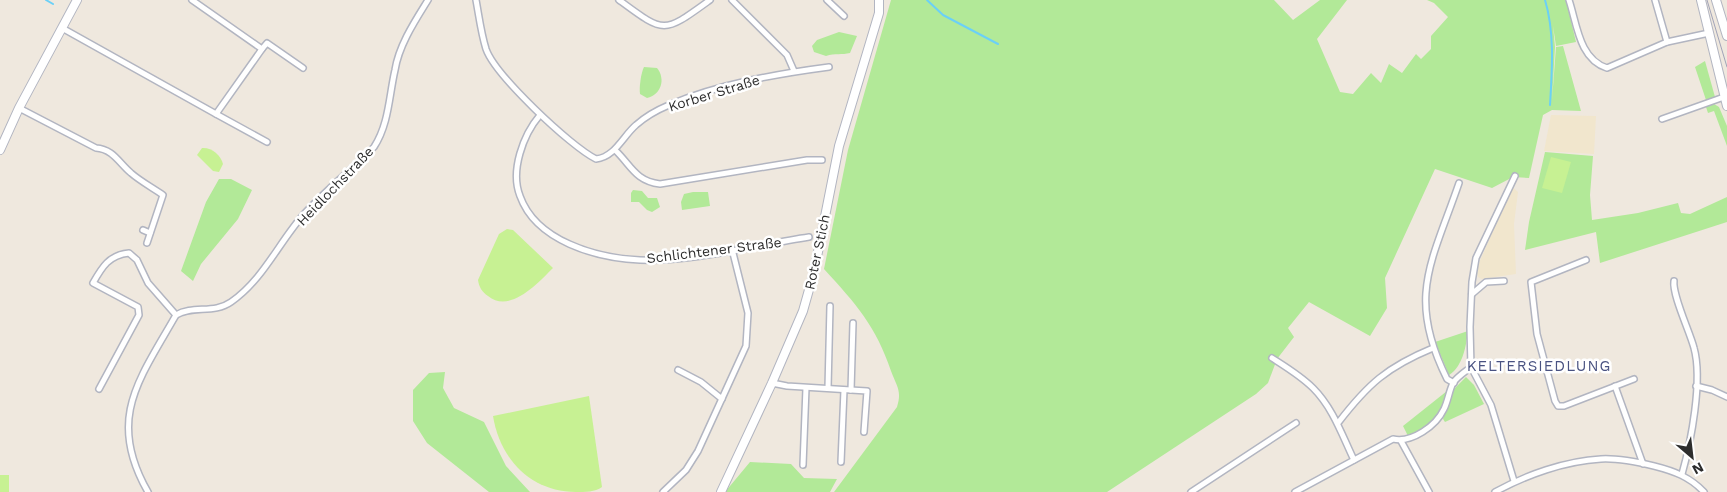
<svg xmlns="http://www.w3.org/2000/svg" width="1727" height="492" font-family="'Work Sans',sans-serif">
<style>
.education{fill:#f1e6cd}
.green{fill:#b2e998}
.pitch{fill:#c7f193}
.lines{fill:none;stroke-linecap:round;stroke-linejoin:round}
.stream{stroke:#6bd0f7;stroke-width:2}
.street-casing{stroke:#b2b5c1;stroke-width:8}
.secondary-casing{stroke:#b2b5c1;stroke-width:10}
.street{stroke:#fff;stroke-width:5}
.secondary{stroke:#fff;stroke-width:8}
.tram{stroke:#a0a3b8;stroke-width:1}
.labels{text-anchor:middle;stroke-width:5;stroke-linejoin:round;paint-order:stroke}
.street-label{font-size:14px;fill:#2d2d2d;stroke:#fff}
.neighbourhood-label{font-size:15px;letter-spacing:1px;fill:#495281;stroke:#fff}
</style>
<rect width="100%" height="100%" fill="#efe8de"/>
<g class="education">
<polygon points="1551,115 1596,116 1594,154 1544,151"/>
<polygon points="1512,187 1518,192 1514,224 1516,274 1482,279 1478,277 1476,270"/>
</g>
<g class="green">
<path d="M 891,0 L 1274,0 L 1293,20 L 1320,0 L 1347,0 L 1317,39 L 1340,92 L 1353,94 L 1371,73 L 1381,83 L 1389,64 L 1402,73 L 1416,54 L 1421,59 L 1431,49 L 1431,36 L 1448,17 L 1434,3 L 1427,0 L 1566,0 L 1576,42 L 1556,46 L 1553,26 L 1555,47 L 1552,100 L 1556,47 L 1563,46 L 1581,111 L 1552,110 L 1543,115 L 1529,178 L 1513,177 L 1492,188 L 1435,169 L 1385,278 L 1387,308 L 1370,336 L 1309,302 L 1288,328 L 1294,337 L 1277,359 L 1268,383 L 1256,394 L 1107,492 L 834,492 L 897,407 C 902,391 897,387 891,371 C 876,326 856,304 824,269 L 848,150 Z"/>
<path d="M 839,32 L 857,36 L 850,53 C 842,55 835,53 826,56 L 814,52 L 812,46 L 817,40 Z"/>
<polygon points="1705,61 1715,97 1706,100 1695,67"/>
<path d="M 644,67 L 657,68 C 666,79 661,95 647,98 L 640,94 C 639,87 641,73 644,67 Z"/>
<polygon points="1714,104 1719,107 1727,126 1727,146 1714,111 1708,113 1706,107"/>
<polygon points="1545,152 1593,156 1590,195 1592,220 1638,213 1678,203 1681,213 1690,214 1727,197 1727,222 1600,263 1596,232 1525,250 1529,222"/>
<polygon points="219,179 231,179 252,190 238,219 201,264 193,281 181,271 206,202"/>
<polygon points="633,190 642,191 648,198 657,198 660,207 652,212 647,210 639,202 631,202 631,193"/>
<polygon points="693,192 708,192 710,206 682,210 681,202 684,194"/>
<path d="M 1468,331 C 1466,346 1463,366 1449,375 L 1435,342 Z"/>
<polygon points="445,372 443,388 454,408 484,422 506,466 530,492 489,492 427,443 413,421 413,390 429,373"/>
<polygon points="1466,377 1474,385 1484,404 1445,422 1443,419 1453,390"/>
<path d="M 1447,391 C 1445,413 1429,429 1408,436 L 1403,426 Z"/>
<polygon points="750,462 791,464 804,478 837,479 830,492 725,492"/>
</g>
<g class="pitch">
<path d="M 202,148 C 211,147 221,155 223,164 L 219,172 L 213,171 L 197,155 Z"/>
<polygon points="1551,157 1571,162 1562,193 1542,188"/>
<path d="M 507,229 L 513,230 L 553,268 C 538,283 510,314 488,296 C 482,292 479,287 478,280 L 499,234 Z"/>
<path d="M 589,396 L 602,487 C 595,492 585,492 576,492 C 532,492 500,460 493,416 Z"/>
<rect x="0" y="475" width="9" height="17"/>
</g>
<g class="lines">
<g class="stream">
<polyline points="46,0 53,4"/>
<polyline points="927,0 943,15 998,44"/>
<path d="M 1545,0 C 1555,33 1552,71 1550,105"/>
</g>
<defs>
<g id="street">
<polyline points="192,0 262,49 267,43 303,68"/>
<path d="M 476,0 C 479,16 481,33 486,49 C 495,75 570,146 596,159 C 615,157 623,136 636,125 C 645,117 657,110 669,105 C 719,84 776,74 829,67"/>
<path d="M 619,0 C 665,34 663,34 710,0"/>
<polyline points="732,0 787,55 794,71"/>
<polyline points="827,0 844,16"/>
<path d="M 1569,0 C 1577,24 1579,59 1607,68 L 1667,42 L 1709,33"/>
<polyline points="1655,0 1667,42"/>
<polyline points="62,28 216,114 262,49"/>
<path d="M 19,108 L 96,148 C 113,149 119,163 131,173 C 140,181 153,188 163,195 L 147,243"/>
<polyline points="216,114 267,142"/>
<path d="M 540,115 C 523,135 510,171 520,196 C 536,241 596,258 640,260 C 694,262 756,245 809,237"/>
<polyline points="1662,119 1724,97"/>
<path d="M 615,150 C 631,165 635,181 660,184 L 807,160 L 822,160"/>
<polyline points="143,230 150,233"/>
<polyline points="1586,260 1531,282 1537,334 1555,401 1558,406 1564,406 1634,379"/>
<path d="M 1674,281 C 1672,295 1690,332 1694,348 C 1703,380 1691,442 1682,474"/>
<polyline points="1472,294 1486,282 1504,281"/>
<path d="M 176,315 C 193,305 214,314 231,302 C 263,280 279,242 304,214 C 326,190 351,170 374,147 C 389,124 389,96 395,70 C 399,45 415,21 428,0"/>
<path d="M 1272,358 C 1286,367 1301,376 1313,388 C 1333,408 1342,435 1354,460"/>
<polyline points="678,370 701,382 722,399"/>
<polyline points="772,383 787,386 867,391 864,432"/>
<path d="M 1454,383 L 1447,379 C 1406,297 1432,262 1459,183"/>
<polyline points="1615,386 1643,464"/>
<polyline points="1696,386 1712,390 1727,397"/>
<polyline points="828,388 830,306"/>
<path d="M 99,389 L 139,315 L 138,307 L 93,283 C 102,267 109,255 129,253 L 137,260 L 148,283 L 176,315 C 139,380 106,419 148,492"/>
<polyline points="851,390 853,323"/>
<path d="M 1338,423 C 1368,384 1387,367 1433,348"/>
<polyline points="1401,441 1429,492"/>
<polyline points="841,462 844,390"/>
<polyline points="803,465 806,388"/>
<polyline points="1514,481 1491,405 1471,367 1470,327 1472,282 1476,258 1515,176"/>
<polyline points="663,492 686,470 698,451 746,346 748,313 732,249"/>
<polyline points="1191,492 1296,423"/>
<path d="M 1295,492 L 1393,439 C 1412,443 1436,426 1444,409 C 1448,401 1449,391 1453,383 C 1458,376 1465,372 1471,367"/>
<path d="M 1495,492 C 1526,475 1565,461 1601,459 C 1618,458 1637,462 1654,466 C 1674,471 1690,477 1704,492"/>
</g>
<g id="secondary">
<polyline points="1701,0 1727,106"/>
<polyline points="1716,0 1727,36"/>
<polyline points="0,150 19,108 77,0"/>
<polyline points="721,492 772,383 803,311 814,272 839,146 879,13 879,0"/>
</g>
</defs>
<use href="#street" class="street-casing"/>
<use href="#secondary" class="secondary-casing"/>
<use href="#street" class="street"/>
<use href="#secondary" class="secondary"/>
<polyline class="tram" points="1707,0 1727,67"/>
</g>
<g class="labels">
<g class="street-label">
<text transform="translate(714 93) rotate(-17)" y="5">Korber Straße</text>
<text transform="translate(335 186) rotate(-46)" y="5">Heidlochstraße</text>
<text transform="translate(714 250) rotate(-7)" y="5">Schlichtener Straße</text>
<text transform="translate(817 252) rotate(-78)" y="5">Roter Stich</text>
</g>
<g class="neighbourhood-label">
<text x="1539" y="371">KELTERSIEDLUNG</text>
</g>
</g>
<g transform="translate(1692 457) rotate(152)" stroke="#ffffff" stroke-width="4" paint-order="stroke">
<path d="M0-4L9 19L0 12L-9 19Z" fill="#2d2d2d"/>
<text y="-8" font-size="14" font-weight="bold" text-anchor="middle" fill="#2d2d2d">N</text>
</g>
</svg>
